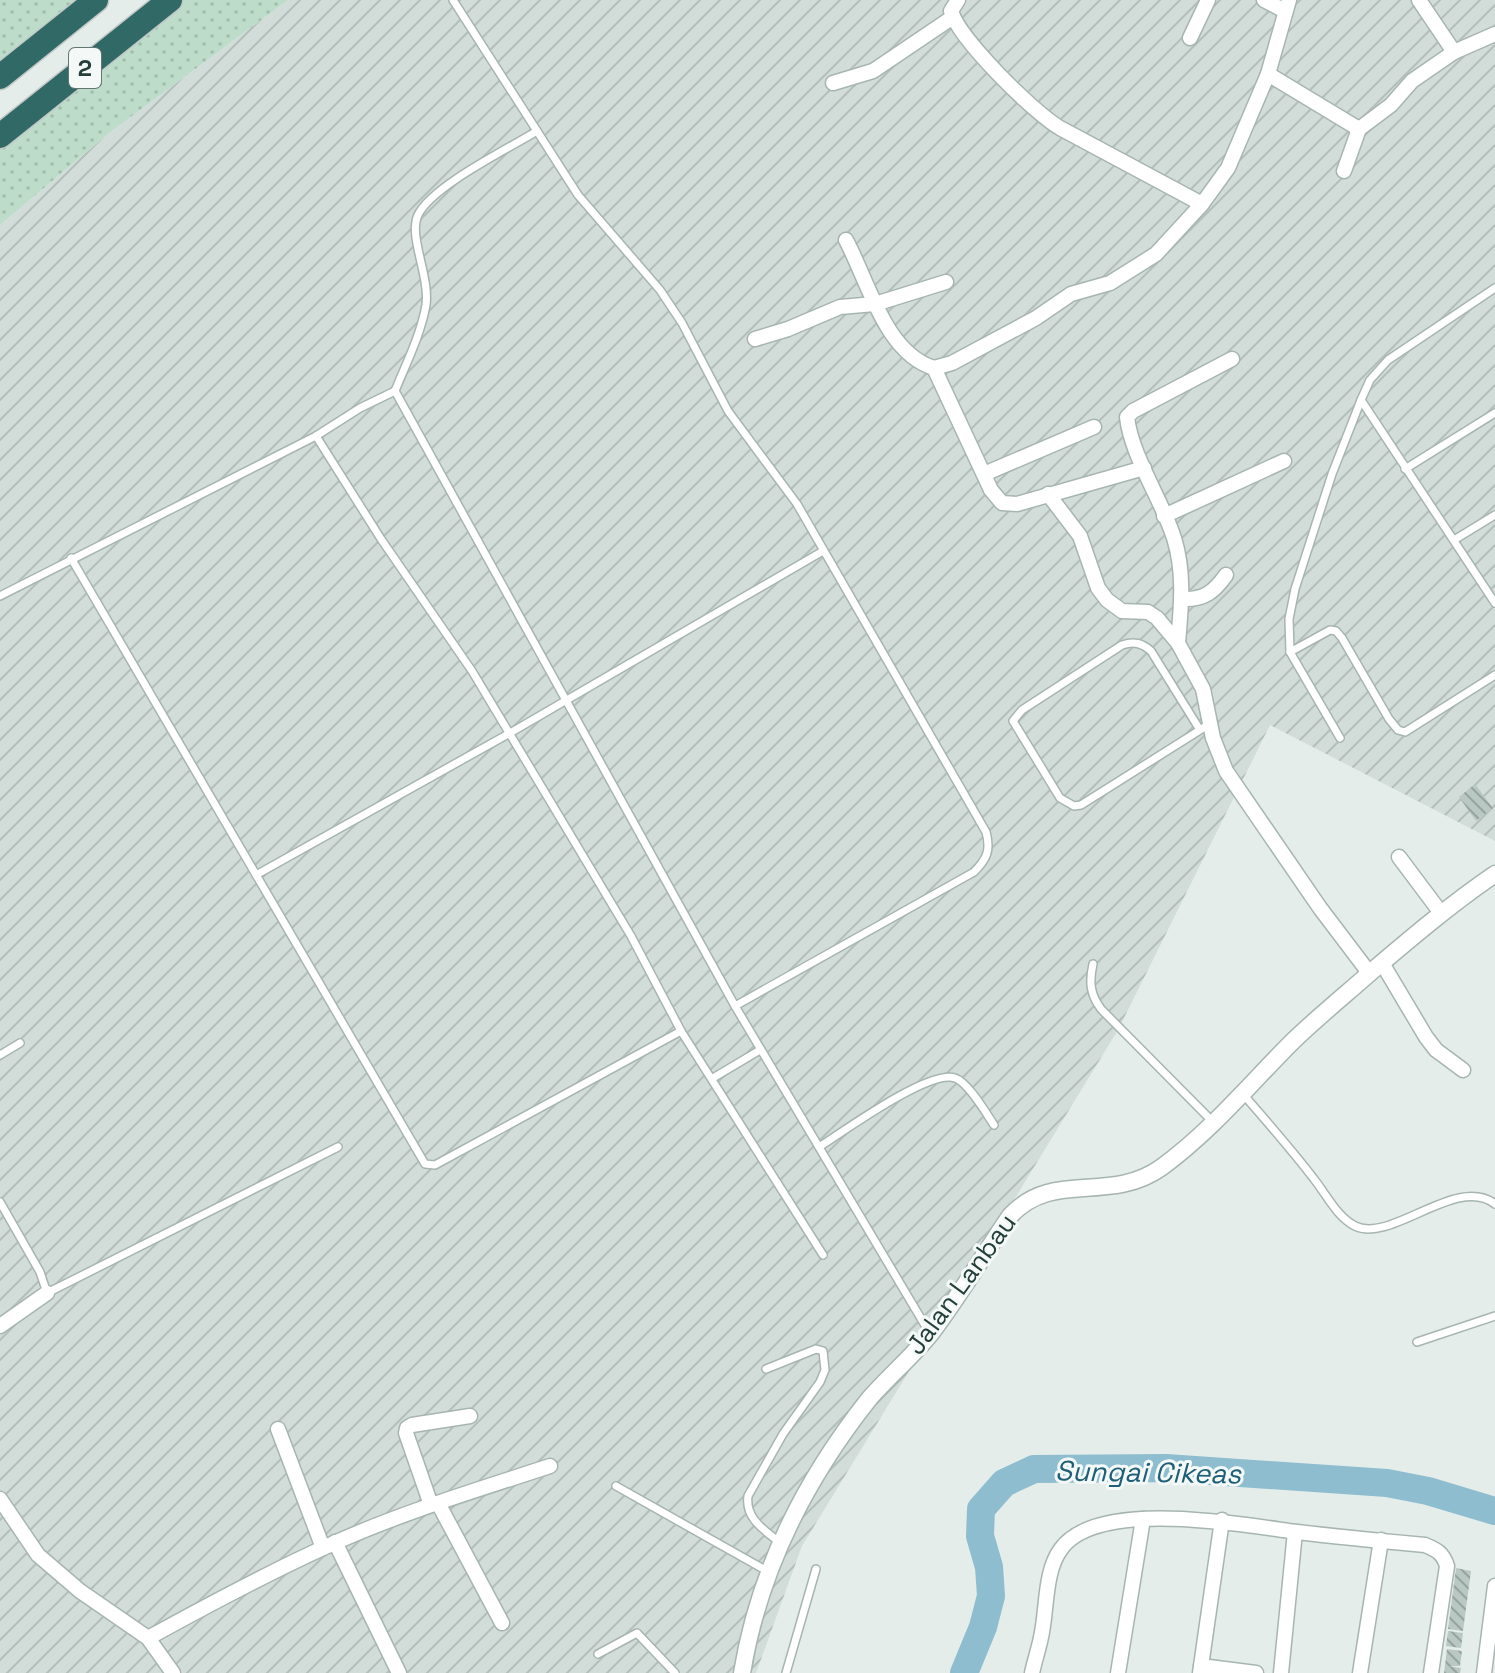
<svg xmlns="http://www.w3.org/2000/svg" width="1495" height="1673" font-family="'Space Grotesk',sans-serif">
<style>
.industrial{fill:url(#industrial-furrows)}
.grass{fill:url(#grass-dots)}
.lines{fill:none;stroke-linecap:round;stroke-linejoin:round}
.river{stroke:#8ebdd0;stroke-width:28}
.building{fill:url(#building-back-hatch)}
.service-casing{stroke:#a7b5b2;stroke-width:10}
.minor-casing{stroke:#a7b5b2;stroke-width:17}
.tertiary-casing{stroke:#a7b5b2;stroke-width:19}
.motorway-casing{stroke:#c2c9c8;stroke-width:27}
.service{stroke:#fff;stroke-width:7}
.minor{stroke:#fff;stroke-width:14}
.tertiary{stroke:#fff;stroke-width:16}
.motorway{stroke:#306965;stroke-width:24}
.labels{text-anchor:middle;stroke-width:6;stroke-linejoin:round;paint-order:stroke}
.shield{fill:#f4f9f7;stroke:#627673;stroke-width:2}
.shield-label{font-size:24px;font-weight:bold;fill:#243e3a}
.street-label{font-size:26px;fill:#243e3a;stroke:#f4f9f7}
.water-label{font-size:28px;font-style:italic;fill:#1f5f78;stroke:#f4f9f7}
</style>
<defs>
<pattern id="industrial-furrows" width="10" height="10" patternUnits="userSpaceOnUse" patternTransform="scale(2)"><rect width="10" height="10" fill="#d2ddd9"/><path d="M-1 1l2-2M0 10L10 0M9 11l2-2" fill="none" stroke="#b4bfbb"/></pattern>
<pattern id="grass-dots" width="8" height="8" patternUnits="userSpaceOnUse" patternTransform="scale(2)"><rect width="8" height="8" fill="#bdddca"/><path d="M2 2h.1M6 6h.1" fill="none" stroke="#a2bfae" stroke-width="1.8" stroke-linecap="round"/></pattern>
<pattern id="building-back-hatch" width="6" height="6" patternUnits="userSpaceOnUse" patternTransform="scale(2)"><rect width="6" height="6" fill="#b9c8c3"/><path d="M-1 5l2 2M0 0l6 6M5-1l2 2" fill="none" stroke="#96a49f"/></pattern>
</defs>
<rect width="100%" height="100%" fill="#e4edea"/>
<polygon class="industrial" points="288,0 1495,0 1495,841 1270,725 1118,1030 802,1546 756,1673 0,1673 0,225 109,133"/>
<g class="grass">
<polygon points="0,0 96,0 0,77"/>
<polygon points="170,0 288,0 109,133 0,225 0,136"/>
</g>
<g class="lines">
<polyline class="river" points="964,1673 983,1627 991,1596 989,1567 980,1536 981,1509 1004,1483 1034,1469 1166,1468 1387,1483 1428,1491 1495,1511"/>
</g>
<g class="building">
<polygon points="1475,784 1493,808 1476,821 1459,797"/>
<polygon points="1456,1568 1471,1571 1463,1631 1448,1629"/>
<polygon points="1448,1631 1463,1633 1461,1648 1446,1646"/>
<polygon points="1447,1649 1462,1651 1460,1666 1449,1666 1461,1668 1460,1673 1444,1673"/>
</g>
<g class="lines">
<defs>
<g id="service">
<path d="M 453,0 L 578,195 L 660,290 L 682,323 L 728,411 L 797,504 L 986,832 C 991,850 987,859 974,872 L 735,1006"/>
<path d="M 537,131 C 508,149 432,186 418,215 C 408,236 430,276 426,305 C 421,334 406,364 395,391 L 735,1006 L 929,1332"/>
<polyline points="1495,288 1388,360 1370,380 1361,400 1495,603"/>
<polyline points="316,436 381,539 472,671 631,936 681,1031 823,1255"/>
<polyline points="1405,469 1495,413"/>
<polyline points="1454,540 1495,515"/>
<polyline points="71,558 425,1164 435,1165 681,1031"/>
<polyline points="0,596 316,436 360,408 395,391"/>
<polyline points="1290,652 1289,619 1295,589 1332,474 1361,400"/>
<path d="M 1200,730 L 1151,651 C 1142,643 1134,641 1122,645 L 1022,710 L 1013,721 L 1060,798 L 1074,806 L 1081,805 L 1200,730 L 1211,723"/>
<polyline points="1340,738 1290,652 1330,630 1336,631 1342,638 1389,719 1398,730 1405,732 1495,675"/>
<polyline points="256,875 510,733 823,551"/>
<path d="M 1093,964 C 1089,982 1090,994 1101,1009 L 1212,1121"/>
<polyline points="0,1055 20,1043"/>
<polyline points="713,1078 760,1050"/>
<path d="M 1243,1094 C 1267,1122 1292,1150 1314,1179 C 1326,1194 1337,1217 1355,1226 C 1391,1244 1457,1174 1495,1204"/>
<path d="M 819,1147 C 843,1132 929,1069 955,1078 C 968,1082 986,1113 994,1125"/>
<polyline points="0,1202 40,1272 47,1293 338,1147"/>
<polyline points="1417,1342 1495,1316"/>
<path d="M 766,1369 L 816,1349 L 823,1351 L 825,1370 L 820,1382 L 783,1434 L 748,1496 C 745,1518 763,1529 779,1542"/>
<polyline points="616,1486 767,1571"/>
<polyline points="598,1654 637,1633 675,1673"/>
<polyline points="786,1673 816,1569"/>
</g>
<g id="minor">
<path d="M 958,0 L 951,11 C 959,39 1034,113 1060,128 L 1202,204"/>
<polyline points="1264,0 1285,11"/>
<polyline points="1419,0 1454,52"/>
<polyline points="1190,38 1208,0"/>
<polyline points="1268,74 1359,129"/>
<polyline points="833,83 873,71 953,17"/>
<polyline points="1344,171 1359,129 1391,105 1412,81 1454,52 1495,34"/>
<path d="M 846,240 C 868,281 885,353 934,368"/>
<polyline points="755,339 788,329 840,307 875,304 946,282"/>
<polyline points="1144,468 1017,504 1002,503 991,490 934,368 952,363 1036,318 1071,294 1110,283 1156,254 1202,204 1228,168 1268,74 1289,0"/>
<polyline points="984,474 1094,427"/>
<polyline points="1048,494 1080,536 1098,588 1107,600 1122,611 1148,612 1157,618 1178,643 1203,689 1213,738 1226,771 1320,908 1370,974"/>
<polyline points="1164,516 1284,461"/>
<path d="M 1182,599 C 1204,600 1214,592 1226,575"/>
<path d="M 1178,643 C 1181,608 1185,573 1174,538 C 1162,500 1131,455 1127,417 L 1133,411 L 1232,359"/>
<polyline points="1399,857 1441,913"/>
<polyline points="1382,963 1426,1037 1436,1050 1463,1070"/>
<polyline points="0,1326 47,1293"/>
<polyline points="278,1429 323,1548"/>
<polyline points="0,1499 38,1555 80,1591 148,1638 173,1673"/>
<polyline points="438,1503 502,1623"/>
<polyline points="431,1505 406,1433 407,1428 412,1425 470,1416"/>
<polyline points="335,1542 399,1673"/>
<path d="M 148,1638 C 208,1605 269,1572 332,1544 C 403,1512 477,1490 550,1466"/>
<polyline points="1201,1666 1256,1673"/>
<path d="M 1032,1673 C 1035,1659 1040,1645 1042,1632 C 1047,1606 1045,1570 1061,1549 C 1097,1498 1244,1525 1297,1532 C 1339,1537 1382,1541 1425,1545 C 1437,1550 1443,1553 1447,1566 L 1431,1673"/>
<polyline points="1118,1673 1143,1519"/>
<polyline points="1200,1673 1222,1520"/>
<polyline points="1281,1673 1295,1532"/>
<polyline points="1360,1673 1381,1540"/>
<polyline points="1484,1673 1495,1586"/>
</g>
<path id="tertiary" d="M 742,1673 C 759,1570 804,1481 869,1399 C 889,1376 913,1356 932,1332 C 960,1295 984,1254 1010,1216 C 1053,1169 1109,1205 1162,1167 C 1211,1131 1250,1084 1293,1041 C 1318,1017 1345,995 1371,972 C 1411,938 1451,904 1495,874"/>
<g id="motorway">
<polyline points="0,77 96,0"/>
<polyline points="0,136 170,0"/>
</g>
</defs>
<use href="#service" class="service-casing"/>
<use href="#minor" class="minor-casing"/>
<use href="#tertiary" class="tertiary-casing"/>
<use href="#motorway" class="motorway-casing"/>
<use href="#service" class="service"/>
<use href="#minor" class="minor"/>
<use href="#tertiary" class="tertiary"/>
<use href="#motorway" class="motorway"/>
</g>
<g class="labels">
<rect class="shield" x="69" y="48" width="32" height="40" rx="6"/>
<g class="shield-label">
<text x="85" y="76">2</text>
</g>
<g class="street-label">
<text transform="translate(961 1284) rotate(-54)" y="9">Jalan Lanbau</text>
</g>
<g class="water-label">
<text transform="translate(1148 1472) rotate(1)" y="10">Sungai Cikeas</text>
</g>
</g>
</svg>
